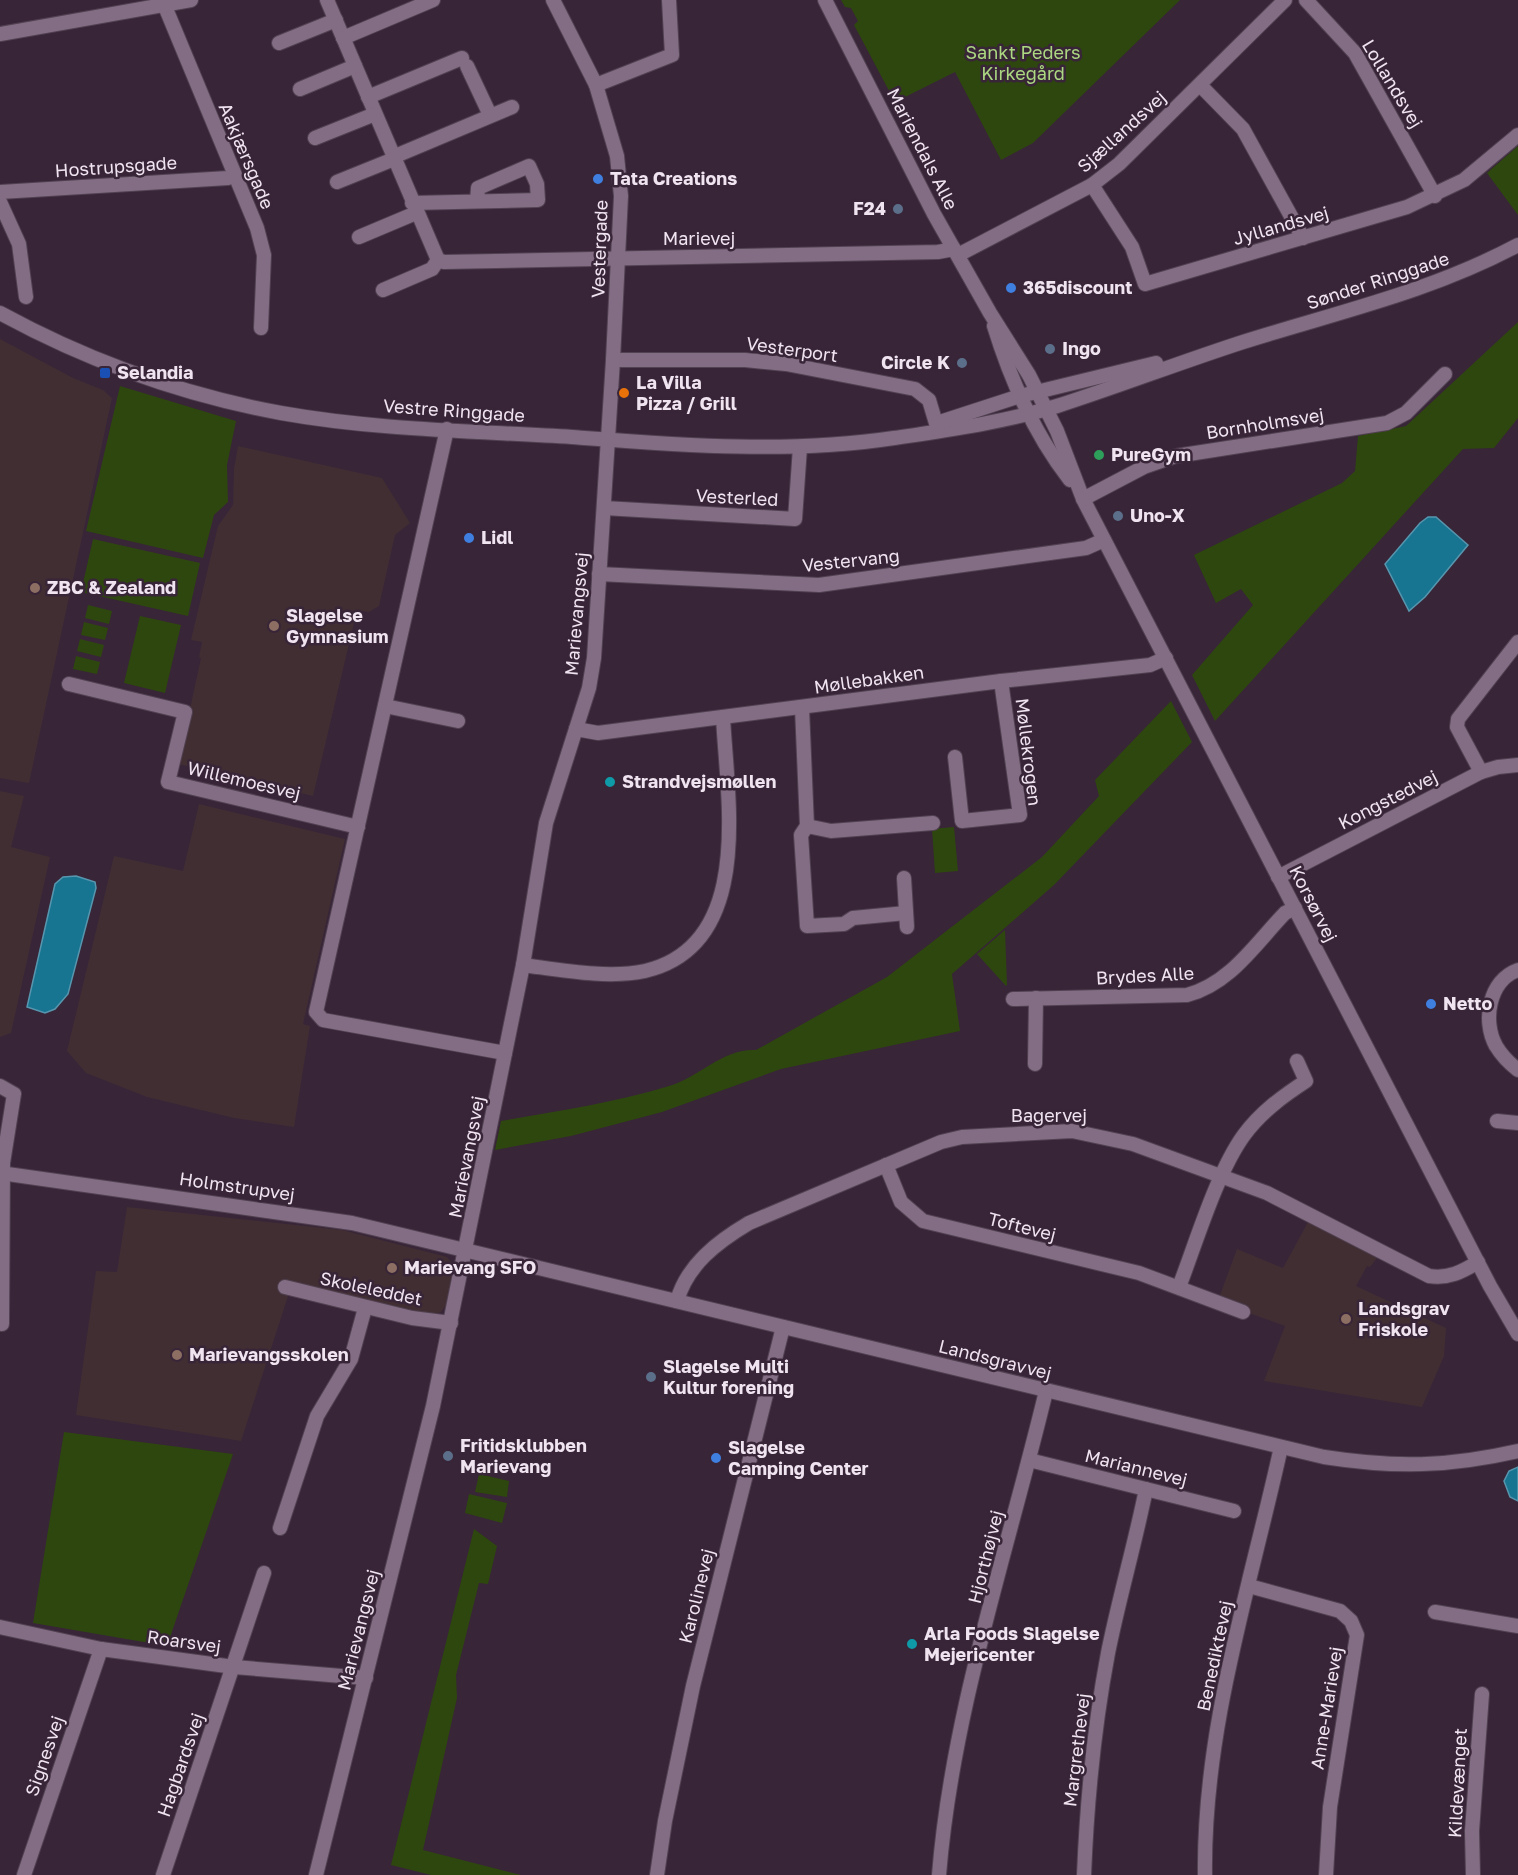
<svg xmlns="http://www.w3.org/2000/svg" width="1518" height="1875" font-family="'Golos Text',sans-serif">
<style>
.education{fill:#412e33}
.green{fill:#2e470f}
.water{fill:#177592;stroke:#5896ae;stroke-width:1.5}
.lines{fill:none;stroke-linecap:round;stroke-linejoin:round}
.minor-casing{stroke:#514151;stroke-width:16}
.minor{stroke:#836d84;stroke-width:14}
.shop-dot{fill:#3f7fe0;stroke:#382538;stroke-width:2}
.service-dot{fill:#5c6f8a;stroke:#382538;stroke-width:2}
.transit-dot{fill:#1a4fb4;stroke:#382538;stroke-width:2}
.food-dot{fill:#e8710a;stroke:#382538;stroke-width:2}
.leisure-dot{fill:#2e9e5b;stroke:#382538;stroke-width:2}
.education-dot{fill:#8d6e63;stroke:#382538;stroke-width:2}
.culture-dot{fill:#0f9aa8;stroke:#382538;stroke-width:2}
.labels{text-anchor:middle;stroke-width:5;stroke-linejoin:round;paint-order:stroke}
.park-label{font-size:18px;fill:#acd881;stroke:#382538}
.street-label{font-size:18px;fill:#f1e4f1;stroke:#382538}
.poi-label{font-size:18px;font-weight:bold;fill:#f1e4f1;stroke:#382538;text-anchor:start}
</style>
<rect width="100%" height="100%" fill="#382538"/>
<g class="education">
<polygon points="0,339 73,378 103,390 112,398 29,783 0,778"/>
<polygon points="238,446 382,478 410,523 395,535 379,606 369,612 357,610 313,796 178,764 201,658 199,657 202,642 191,640 218,526 233,505 234,469"/>
<polygon points="0,791 24,796 11,847 50,857 11,1033 0,1037"/>
<polygon points="199,804 345,839 303,1024 310,1026 294,1127 234,1118 147,1097 86,1073 67,1051 114,856 183,871"/>
<polygon points="127,1207 342,1230 447,1257 452,1263 452,1274 446,1305 441,1312 435,1314 414,1313 291,1287 241,1441 76,1415 96,1271 117,1272"/>
<polygon points="1308,1222 1377,1258 1370,1267 1367,1266 1356,1286 1446,1328 1444,1356 1422,1407 1264,1381 1285,1326 1246,1312 1248,1306 1220,1295 1237,1249 1283,1268"/>
</g>
<g class="green">
<polygon points="841,0 1180,0 1033,143 1001,160 955,72 895,102 854,25 858,21 851,8 845,7"/>
<polygon points="1518,146 1518,215 1487,173"/>
<polygon points="1518,322 1518,418 1494,448 1463,449 1215,721 1192,675 1253,605 1241,589 1216,603 1194,555 1342,483 1355,471 1358,436 1406,426"/>
<polygon points="120,386 236,421 227,465 228,502 214,515 203,558 86,531"/>
<polygon points="93,539 200,563 188,616 81,592"/>
<polygon points="88,605 112,611 109,624 85,618"/>
<polygon points="140,616 181,625 165,693 124,683"/>
<polygon points="84,622 108,628 105,640 81,635"/>
<polygon points="80,639 104,645 101,657 77,651"/>
<polygon points="76,656 100,662 97,674 73,669"/>
<path d="M 1171,701 L 1192,742 L 1054,885 L 952,974 L 960,1031 L 781,1069 L 662,1112 L 571,1136 L 495,1150 L 501,1121 C 557,1111 614,1103 669,1086 C 700,1077 723,1048 756,1050 L 887,977 L 1042,857 L 1099,796 L 1095,780 Z"/>
<polygon points="954,827 958,871 935,873 932,829"/>
<polygon points="1005,930 1007,985 1006,986 977,954"/>
<polygon points="64,1432 233,1454 167,1646 33,1623"/>
<polygon points="479,1474 509,1481 507,1497 475,1492"/>
<polygon points="469,1494 507,1503 502,1523 465,1513"/>
<polygon points="474,1529 497,1546 488,1584 479,1583 456,1675 457,1698 423,1850 521,1875 431,1875 391,1865"/>
</g>
<g class="water">
<polygon points="1428,517 1436,517 1468,545 1425,597 1409,611 1385,564 1420,523"/>
<polygon points="76,876 95,882 96,888 68,994 55,1009 45,1013 27,1007 55,884 63,877"/>
<polygon points="1518,1467 1518,1501 1510,1497 1504,1481 1509,1471"/>
</g>
<g class="lines">
<defs>
<g id="minor">
<polyline points="327,0 438,260 444,262 938,252 954,249"/>
<polyline points="825,0 934,214 990,313 1029,375 1057,431 1083,499 1490,1286 1518,1334"/>
<polyline points="1306,0 1355,53 1435,196"/>
<polyline points="164,4 257,228 264,255 261,328"/>
<polyline points="0,34 191,0"/>
<polyline points="343,38 433,0"/>
<polyline points="279,43 336,20"/>
<polyline points="467,66 490,115"/>
<polyline points="596,85 672,55 669,0"/>
<polyline points="1200,85 1243,129 1303,238"/>
<polyline points="300,89 355,66"/>
<polyline points="368,97 462,58"/>
<polyline points="315,138 375,114"/>
<polyline points="393,157 512,107"/>
<polyline points="337,182 394,159"/>
<polyline points="1092,185 1132,247 1145,284 1407,207 1464,180 1518,135"/>
<polyline points="0,192 228,178 234,175"/>
<polyline points="0,202 19,244 26,297"/>
<polyline points="412,203 538,200 537,184 529,166 478,188 477,201"/>
<polyline points="359,237 416,213"/>
<polyline points="958,255 1092,185 1119,164 1285,0"/>
<polyline points="383,290 432,269 438,260"/>
<path d="M 0,313 C 88,361 183,395 281,413 C 376,430 475,431 572,437 C 678,445 788,454 894,438 C 948,430 1005,422 1057,406 C 1119,386 1181,362 1243,342 C 1338,312 1430,292 1518,245"/>
<path d="M 994,326 C 1011,381 1034,434 1070,480"/>
<polyline points="613,360 745,360 786,364 915,389 929,400 938,430"/>
<polyline points="940,422 1020,396 1156,363"/>
<polyline points="447,429 316,1012 323,1020 505,1053"/>
<polyline points="1083,499 1144,467 1176,456 1387,423 1406,413 1445,374"/>
<polyline points="604,508 795,519 800,447"/>
<polyline points="599,574 819,585 1086,548 1104,540"/>
<polyline points="69,684 185,712 168,782 358,827"/>
<polyline points="385,706 458,721"/>
<polyline points="802,708 807,826"/>
<polyline points="576,729 598,733 1001,681 1150,665 1166,658"/>
<polyline points="955,757 962,821 1020,815 1001,681"/>
<polyline points="1481,772 1457,727 1458,719 1518,642"/>
<polyline points="1278,877 1481,772 1498,767 1518,765"/>
<polyline points="904,878 907,927"/>
<polyline points="906,913 853,918 844,924 807,926 801,835 807,826 831,831 933,823"/>
<path d="M 523,965 C 561,970 608,979 645,971 C 755,945 727,799 723,717"/>
<path d="M 1518,970 C 1489,980 1482,1021 1496,1046 C 1502,1056 1509,1063 1518,1070"/>
<path d="M 1013,999 L 1187,995 C 1230,984 1256,943 1285,913 L 1295,908"/>
<polyline points="1035,1064 1036,998"/>
<polyline points="0,1086 14,1094 3,1163 2,1324"/>
<polyline points="1497,1121 1518,1123"/>
<polyline points="886,1165 901,1202 923,1221 1139,1273 1243,1312"/>
<path d="M 0,1173 L 352,1223 L 1324,1457 C 1395,1468 1448,1467 1518,1451"/>
<polyline points="285,1287 412,1318 451,1323"/>
<path d="M 1179,1287 C 1196,1243 1217,1172 1244,1135 C 1261,1112 1283,1096 1306,1081 L 1297,1061"/>
<path d="M 677,1301 C 687,1265 717,1242 749,1223 L 941,1142 L 962,1137 L 1072,1131 L 1133,1144 L 1267,1193 L 1429,1276 C 1448,1279 1462,1272 1478,1262"/>
<polyline points="1029,1460 1234,1511"/>
<polyline points="280,1528 317,1416 351,1359 365,1308"/>
<polyline points="1249,1586 1340,1611 1351,1621 1357,1635 1330,1807 1326,1875"/>
<polyline points="1435,1612 1518,1626"/>
<polyline points="0,1627 101,1649 234,1667 366,1678"/>
<polyline points="24,1875 101,1649"/>
<polyline points="163,1875 264,1573"/>
<polyline points="316,1875 433,1406 523,965 546,823 589,688 594,658 613,360 621,196 617,156 596,85 553,0"/>
<polyline points="657,1875 665,1821 693,1686 783,1327"/>
<path d="M 939,1875 C 952,1712 1008,1550 1046,1391"/>
<path d="M 1084,1875 C 1087,1800 1094,1727 1108,1653 C 1119,1598 1135,1544 1146,1489"/>
<path d="M 1205,1875 C 1203,1729 1250,1588 1281,1447"/>
<polyline points="1473,1875 1472,1831 1482,1694"/>
</g>
</defs>
<use href="#minor" class="minor-casing"/>
<use href="#minor" class="minor"/>
</g>
<g class="shop-dot">
<circle cx="598" cy="179" r="6"/>
<circle cx="1011" cy="288" r="6"/>
<circle cx="469" cy="538" r="6"/>
<circle cx="1431" cy="1004" r="6"/>
<circle cx="716" cy="1458" r="6"/>
</g>
<g class="service-dot">
<circle cx="898" cy="209" r="6"/>
<circle cx="1050" cy="349" r="6"/>
<circle cx="962" cy="363" r="6"/>
<circle cx="1118" cy="516" r="6"/>
<circle cx="651" cy="1377" r="6"/>
<circle cx="448" cy="1456" r="6"/>
</g>
<rect class="transit-dot" x="99" y="367" width="12" height="12" rx="3"/>
<circle class="food-dot" cx="624" cy="393" r="6"/>
<circle class="leisure-dot" cx="1099" cy="455" r="6"/>
<g class="education-dot">
<circle cx="35" cy="588" r="6"/>
<circle cx="274" cy="626" r="6"/>
<circle cx="392" cy="1268" r="6"/>
<circle cx="1346" cy="1319" r="6"/>
<circle cx="177" cy="1355" r="6"/>
</g>
<g class="culture-dot">
<circle cx="610" cy="782" r="6"/>
<circle cx="912" cy="1644" r="6"/>
</g>
<g class="labels">
<g class="park-label">
<text x="1023" y="59">Sankt Peders<tspan x="1023" dy="21">Kirkegård</tspan></text>
</g>
<g class="street-label">
<text transform="translate(1392 84) rotate(59)" y="6">Lollandsvej</text>
<text transform="translate(1122 132) rotate(-42)" y="6">Sjællandsvej</text>
<text transform="translate(922 149) rotate(63)" y="6">Mariendals Alle</text>
<text transform="translate(246 156) rotate(67)" y="6">Aakjærsgade</text>
<text transform="translate(116 167) rotate(-4)" y="6">Hostrupsgade</text>
<text transform="translate(1281 226) rotate(-16)" y="6">Jyllandsvej</text>
<text x="699" y="245">Marievej</text>
<text transform="translate(600 249) rotate(-88)" y="6">Vestergade</text>
<text transform="translate(1378 281) rotate(-18)" y="6">Sønder Ringgade</text>
<text transform="translate(792 350) rotate(8)" y="6">Vesterport</text>
<text transform="translate(454 411) rotate(4)" y="6">Vestre Ringgade</text>
<text transform="translate(1265 424) rotate(-9)" y="6">Bornholmsvej</text>
<text transform="translate(737 498) rotate(3)" y="6">Vesterled</text>
<text transform="translate(851 561) rotate(-6)" y="6">Vestervang</text>
<text transform="translate(577 614) rotate(-85)" y="6">Marievangsvej</text>
<text transform="translate(869 680) rotate(-8)" y="6">Møllebakken</text>
<text transform="translate(1028 752) rotate(83)" y="6">Møllekrogen</text>
<text transform="translate(244 781) rotate(13)" y="6">Willemoesvej</text>
<text transform="translate(1388 800) rotate(-27)" y="6">Kongstedvej</text>
<text transform="translate(1313 904) rotate(63)" y="6">Korsørvej</text>
<text transform="translate(1145 976) rotate(-3)" y="6">Brydes Alle</text>
<text x="1049" y="1122">Bagervej</text>
<text transform="translate(467 1157) rotate(-79)" y="6">Marievangsvej</text>
<text transform="translate(237 1187) rotate(8)" y="6">Holmstrupvej</text>
<text transform="translate(1022 1227) rotate(14)" y="6">Toftevej</text>
<text transform="translate(371 1289) rotate(12)" y="6">Skoleleddet</text>
<text transform="translate(995 1360) rotate(14)" y="6">Landsgravvej</text>
<text transform="translate(1136 1468) rotate(14)" y="6">Mariannevej</text>
<text transform="translate(986 1557) rotate(-76)" y="6">Hjorthøjvej</text>
<text transform="translate(697 1596) rotate(-76)" y="6">Karolinevej</text>
<text transform="translate(359 1630) rotate(-76)" y="6">Marievangsvej</text>
<text transform="translate(184 1642) rotate(8)" y="6">Roarsvej</text>
<text transform="translate(1215 1656) rotate(-78)" y="6">Benediktevej</text>
<text transform="translate(1327 1708) rotate(-81)" y="6">Anne-Marievej</text>
<text transform="translate(1077 1750) rotate(-83)" y="6">Margrethevej</text>
<text transform="translate(45 1756) rotate(-71)" y="6">Signesvej</text>
<text transform="translate(181 1765) rotate(-71)" y="6">Hagbardsvej</text>
<text transform="translate(1458 1783) rotate(-87)" y="6">Kildevænget</text>
</g>
<g class="poi-label">
<text x="610" y="185">Tata Creations</text>
<text x="886" y="215" text-anchor="end">F24</text>
<text x="1023" y="294">365discount</text>
<text x="1062" y="355">Ingo</text>
<text x="950" y="369" text-anchor="end">Circle K</text>
<text x="117" y="379">Selandia</text>
<text x="636" y="389">La Villa<tspan x="636" dy="21">Pizza / Grill</tspan></text>
<text x="1111" y="461">PureGym</text>
<text x="1130" y="522">Uno-X</text>
<text x="481" y="544">Lidl</text>
<text x="47" y="594">ZBC &amp; Zealand</text>
<text x="286" y="622">Slagelse<tspan x="286" dy="21">Gymnasium</tspan></text>
<text x="622" y="788">Strandvejsmøllen</text>
<text x="1443" y="1010">Netto</text>
<text x="404" y="1274">Marievang SFO</text>
<text x="1358" y="1315">Landsgrav<tspan x="1358" dy="21">Friskole</tspan></text>
<text x="189" y="1361">Marievangsskolen</text>
<text x="663" y="1373">Slagelse Multi<tspan x="663" dy="21">Kultur forening</tspan></text>
<text x="460" y="1452">Fritidsklubben<tspan x="460" dy="21">Marievang</tspan></text>
<text x="728" y="1454">Slagelse<tspan x="728" dy="21">Camping Center</tspan></text>
<text x="924" y="1640">Arla Foods Slagelse<tspan x="924" dy="21">Mejericenter</tspan></text>
</g>
</g>
</svg>
